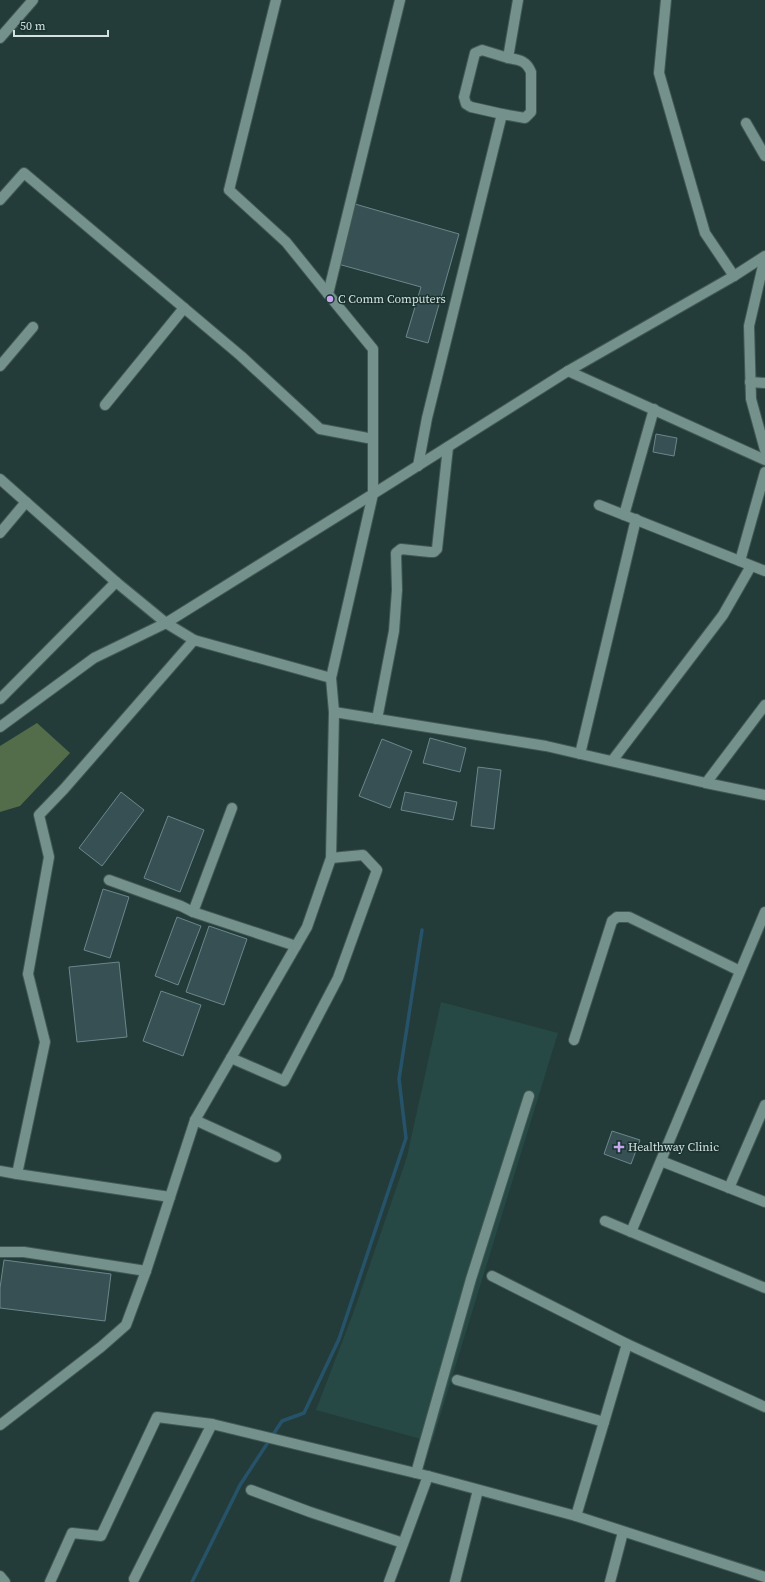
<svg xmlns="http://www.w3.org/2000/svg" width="765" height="1582" font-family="'Source Serif 4',serif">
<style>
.built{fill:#274945}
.forest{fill:#536c49}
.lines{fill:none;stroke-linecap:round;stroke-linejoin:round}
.stream{stroke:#265369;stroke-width:3.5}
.building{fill:#365054;stroke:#6c878c}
.minor-casing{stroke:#425855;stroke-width:12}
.minor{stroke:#75918c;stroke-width:10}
.poi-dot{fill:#c6a6f0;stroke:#19322f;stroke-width:1.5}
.labels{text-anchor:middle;stroke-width:3;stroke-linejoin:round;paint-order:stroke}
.poi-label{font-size:12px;fill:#d3e1df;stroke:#19322f;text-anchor:start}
</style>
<rect width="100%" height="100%" fill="#233c39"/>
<polygon class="built" points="441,1002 558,1033 432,1442 316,1410 354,1311 407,1157"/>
<polygon class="forest" points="37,723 70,753 20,806 0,812 0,746"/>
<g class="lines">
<polyline class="stream" points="192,1582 240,1485 282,1421 304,1413 339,1339 406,1138 399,1079 422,930"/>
</g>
<g class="building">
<polygon points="355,204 459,234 428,343 406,337 421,287 338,264"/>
<polygon points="656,434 677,438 674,456 653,452"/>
<polygon points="430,738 466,748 460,772 423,763"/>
<polygon points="382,739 412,751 390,808 359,796"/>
<polygon points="478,767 501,770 494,829 471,826"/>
<polygon points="121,792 144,810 102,866 79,848"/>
<polygon points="405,792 457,802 453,820 401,810"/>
<polygon points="168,816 204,830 180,892 144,878"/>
<polygon points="103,889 129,897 110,958 84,950"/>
<polygon points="177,917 201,926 178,985 155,976"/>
<polygon points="209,926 247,939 224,1005 186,992"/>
<polygon points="119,962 127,1037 77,1042 69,967"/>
<polygon points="161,991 201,1005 183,1056 143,1041"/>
<polygon points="612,1131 640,1140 631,1164 604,1154"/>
<polygon points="4,1260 111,1274 105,1321 0,1308 0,1288"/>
</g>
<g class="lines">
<defs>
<g id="minor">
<polyline points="276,0 229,190 286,242 328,294"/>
<polyline points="666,0 659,73 705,233 734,276"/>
<polyline points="0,38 33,0"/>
<polyline points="502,114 471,107 466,104 464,97 475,53 482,50 508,58"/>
<polyline points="746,123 765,156"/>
<polyline points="0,200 24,173 241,356 320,429 373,439"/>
<polyline points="765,257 749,326 751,399 765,450"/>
<polyline points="0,366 33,327"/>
<polyline points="568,371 765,460"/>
<polyline points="750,382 765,383"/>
<polyline points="105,405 184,308"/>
<path d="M 418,466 L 427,418 L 502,114 L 525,118 L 531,112 L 531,72 C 526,60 519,60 508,58 L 518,0"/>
<polyline points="0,479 116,582 166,623 194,640 331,678"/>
<polyline points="599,505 765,571"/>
<polyline points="624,515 654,409"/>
<polyline points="0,533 26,502"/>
<polyline points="740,561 765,472"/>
<polyline points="0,699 116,582"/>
<polyline points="334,712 546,746 706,783 765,705"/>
<polyline points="377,719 394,631 397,590 396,553 401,549 430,552 434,552 437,549 448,447"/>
<polyline points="0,727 94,658 166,623 373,494 373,349 328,294 400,0"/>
<polyline points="580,754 636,519"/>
<polyline points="612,761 723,615 751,566"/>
<polyline points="706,783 765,795"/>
<polyline points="109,880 181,906 193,912 296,946"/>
<polyline points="193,912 232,808"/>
<polyline points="574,1040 612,921 617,917 629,917 740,971"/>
<polyline points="231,1058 284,1081 338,978 377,870 363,855 331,858"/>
<polyline points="195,1120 276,1157"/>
<polyline points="661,1161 765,1202"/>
<polyline points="0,1171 17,1174 45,1042 28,974 49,857 39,815 64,789 194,640"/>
<polyline points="17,1174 170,1197"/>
<polyline points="729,1188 765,1105"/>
<polyline points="605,1221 765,1288"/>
<polyline points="631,1232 765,912"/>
<polyline points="0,1252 24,1252 146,1271"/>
<polyline points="492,1276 627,1344 765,1407"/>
<polyline points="457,1380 604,1422 627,1344"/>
<polyline points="0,1425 101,1347 126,1325 146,1271 195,1120 307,927 331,858 334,712 331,678 373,494 568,371 734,276 765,256"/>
<polyline points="416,1473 471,1279 529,1096"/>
<polyline points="251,1490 310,1512 403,1543"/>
<polyline points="576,1516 765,1577"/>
<polyline points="0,1576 5,1582"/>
<polyline points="134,1579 212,1424"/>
<polyline points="50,1582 72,1533 101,1536 157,1417 212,1424 428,1476"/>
<polyline points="389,1582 428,1476 576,1516 604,1422"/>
<polyline points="455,1582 478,1490"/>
<polyline points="610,1582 623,1532"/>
</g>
</defs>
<use href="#minor" class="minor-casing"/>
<use href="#minor" class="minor"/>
</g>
<g class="poi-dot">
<circle cx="330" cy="299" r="4"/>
<path d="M617 1141h4v4h4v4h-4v4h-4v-4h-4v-4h4z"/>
</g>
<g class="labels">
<g class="poi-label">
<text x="338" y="303">C Comm Computers</text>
<text x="628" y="1151">Healthway Clinic</text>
</g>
</g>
<path d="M14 30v6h94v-6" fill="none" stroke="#d3e1df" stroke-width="2"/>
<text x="20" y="30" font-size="12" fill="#d3e1df" stroke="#19322f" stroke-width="3" paint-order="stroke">50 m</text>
</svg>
